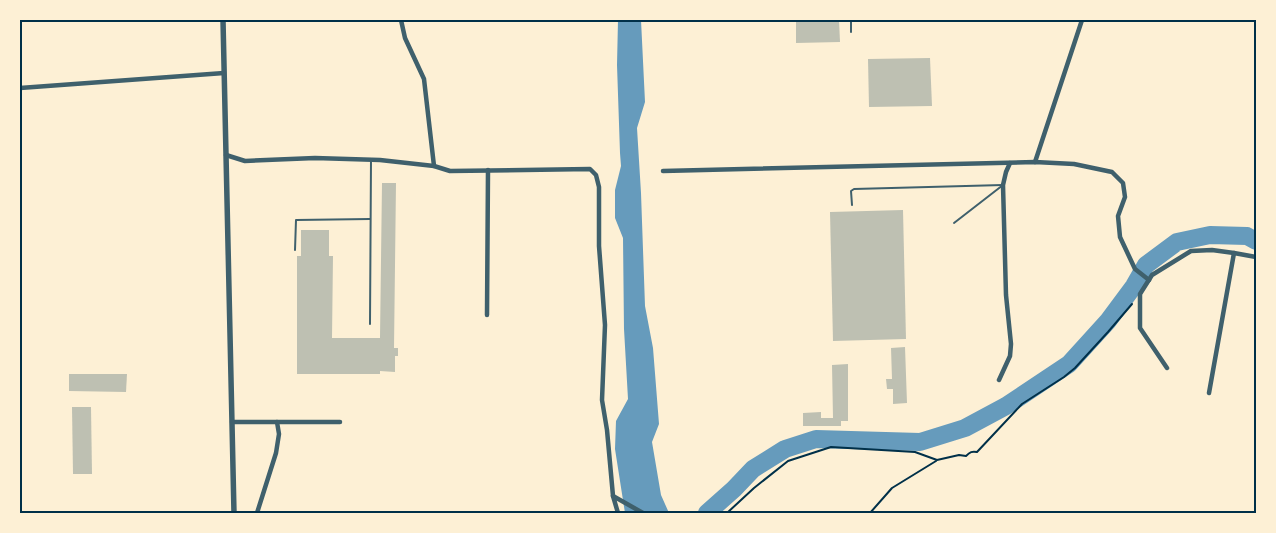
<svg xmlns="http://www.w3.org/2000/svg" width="1276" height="533" font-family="Cabin,sans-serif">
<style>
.water{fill:#669bbc}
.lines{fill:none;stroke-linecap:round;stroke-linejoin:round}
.river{stroke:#669bbc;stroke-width:18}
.building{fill:#bec0b2}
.path{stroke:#003049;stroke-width:2}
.service{stroke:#3f606c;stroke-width:2}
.minor{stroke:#3f606c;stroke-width:4.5}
.tertiary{stroke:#3f606c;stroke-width:5.5}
.neatline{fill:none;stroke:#003049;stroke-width:2}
</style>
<rect width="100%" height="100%" fill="#fdf0d5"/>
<polygon class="water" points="618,20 641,20 645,102 637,128 641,193 645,306 653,348 659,424 652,442 661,495 669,513 625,513 615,449 616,421 628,399 624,329 623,238 615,218 615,190 621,166 620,153 617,65"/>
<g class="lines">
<polyline class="river" points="707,513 734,489 753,469 785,449 816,439 920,442 965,428 1006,406 1069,364 1108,321 1134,286 1146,265 1177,242 1210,235 1247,236 1256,241"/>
</g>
<g class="building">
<polygon points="796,20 839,20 840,42 796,43"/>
<polygon points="930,58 932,106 869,107 868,59"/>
<polygon points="382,183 396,183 394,348 398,348 398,356 395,356 395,372 380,371 380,374 297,374 297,256 301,256 301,230 329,230 329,256 333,256 332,338 380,338"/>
<polygon points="903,210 906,339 833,341 830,212"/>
<polygon points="905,347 907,403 893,404 893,389 887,389 886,379 892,379 891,348"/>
<polygon points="848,364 848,421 841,421 841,426 803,426 803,413 821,412 821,418 833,418 832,365"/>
<polygon points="69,374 127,374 126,392 69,391"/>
<polygon points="72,407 91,407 92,474 73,474"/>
</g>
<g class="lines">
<g class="path">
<path d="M 727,513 L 754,488 L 788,461 L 831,447 L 915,452 L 937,460 L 959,455 L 966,456 C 970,452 972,451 977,452 L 1022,404 L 1064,377 L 1075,368 L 1108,332 L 1132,304"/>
<polyline points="870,513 892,488 936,461"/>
</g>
<g class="service">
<polyline points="851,20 851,32"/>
<polyline points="852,205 851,191 854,189 1003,185"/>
<polyline points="954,223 1003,185"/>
<polyline points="295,250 296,220 370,219"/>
<polyline points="370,324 371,159"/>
</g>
<g class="minor">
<polyline points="401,20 405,38 424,79 434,166"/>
<polyline points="20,88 224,73"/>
<polyline points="226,155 245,161 315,158 380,160 434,166 450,171 590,169 596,175 599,187 599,246 605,325 602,400 607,430 613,496"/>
<polyline points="1035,162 1082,20"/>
<polyline points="663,171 1035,162 1074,164 1112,172 1123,183 1125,197 1118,216 1120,237 1135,269 1149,280"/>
<polyline points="487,315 488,170"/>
<polyline points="1167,368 1140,328 1140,294 1152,275 1191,251 1212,250 1234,253 1256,257"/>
<polyline points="999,380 1010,356 1011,344 1006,295 1003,185 1006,172 1010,163"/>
<polyline points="1209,393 1234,253"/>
<polyline points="232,422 340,422"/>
<polyline points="257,513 276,453 279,434 277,422"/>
<polyline points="618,513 613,496 643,513"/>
</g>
<polyline class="tertiary" points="223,20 234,513"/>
</g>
<rect width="1276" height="533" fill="none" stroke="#fdf0d5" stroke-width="42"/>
<rect x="21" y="21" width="1234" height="491" class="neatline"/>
</svg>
